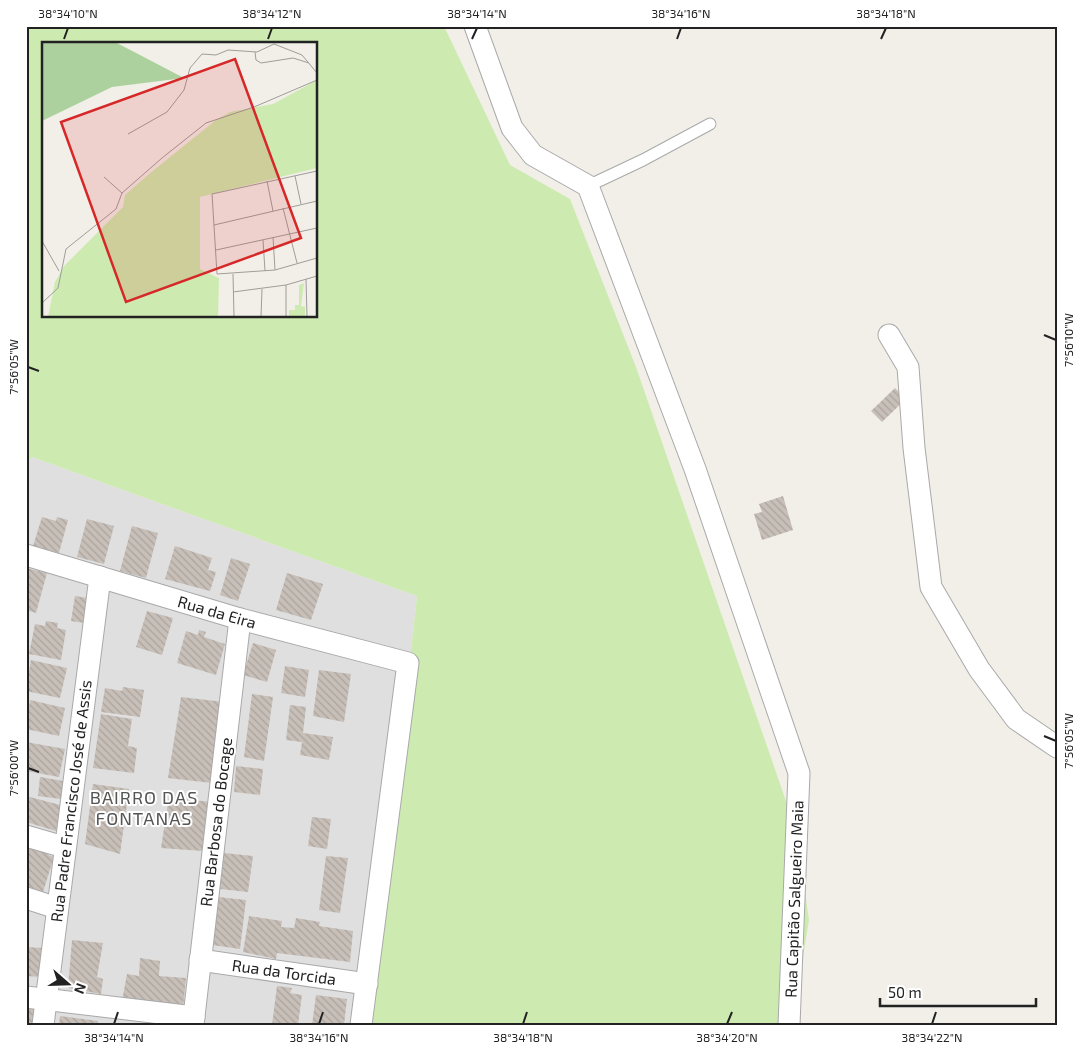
<svg xmlns="http://www.w3.org/2000/svg" width="1083" height="1051" font-family="'Exo 2',sans-serif">
<style>
.residential{fill:#e0dfdf}
.grass{fill:#cdebb0;fill-rule:evenodd}
.building{fill:url(#building-back-hatch)}
.lines{fill:none;stroke-linecap:round;stroke-linejoin:round}
.service-casing{stroke:#a9a9a9;stroke-width:13}
.minor-casing{stroke:#a9a9a9;stroke-width:23}
.service{stroke:#fff;stroke-width:11}
.minor{stroke:#fff;stroke-width:21}
.ticks{fill:none;stroke:#222;stroke-width:2}
.labels{text-anchor:middle;stroke-width:4;stroke-linejoin:round;paint-order:stroke}
.street-label{font-size:16px;fill:#222;stroke:#fff}
.neighbourhood-label{font-size:18px;letter-spacing:1px;fill:#555;stroke:#fff}
.inset-road{fill:none;stroke:#9f9d99;stroke-width:1}
.view{fill:#d62828;fill-opacity:0.15;stroke:#d62828;stroke-width:2.5}
.inset-edge{fill:none;stroke:#222;stroke-width:2.5}
.neatline{fill:none;stroke:#222;stroke-width:2}
.ticks-label{font-size:12px;text-anchor:middle;fill:#222}
</style>
<defs>
<pattern id="building-back-hatch" width="6" height="6" patternUnits="userSpaceOnUse" patternTransform="scale(1.25)"><rect width="6" height="6" fill="#c7bfb8"/><path d="M-1 5l2 2M0 0l6 6M5-1l2 2" fill="none" stroke="#aba49e"/></pattern>
</defs>
<rect width="100%" height="100%" fill="#f2efe9"/>
<polygon class="residential" points="32,457 417,596 370,1025 26,1025 26,463"/>
<path class="grass" d="M 26,26 L 444,26 L 510,165 L 570,199 L 636,367 L 796,830 L 809,920 L 792,1025 L 370,1025 L 417,596 L 32,457 L 26,463 ZM 44,44 L 316,44 L 316,316 L 44,316 Z"/>
<g class="building">
<polygon points="895,388 906,399 882,422 871,411"/>
<polygon points="783,496 793,530 762,540 754,514 762,512 759,504"/>
<polygon points="42,517 56,521 57,517 68,520 59,553 33,546"/>
<polygon points="87,519 114,526 104,564 77,557"/>
<polygon points="132,526 158,533 146,578 120,571"/>
<polygon points="175,546 212,558 208,570 216,572 210,591 165,579"/>
<polygon points="231,558 250,564 238,601 220,595"/>
<polygon points="26,568 47,573 36,613 26,610"/>
<polygon points="287,573 323,584 311,620 276,610"/>
<polygon points="75,596 87,598 84,623 71,621"/>
<polygon points="147,611 173,618 162,655 136,647"/>
<polygon points="46,621 58,623 57,628 66,630 61,660 29,654 35,624 45,626"/>
<polygon points="199,630 206,632 204,637 225,644 216,675 177,663 186,631 198,635"/>
<polygon points="253,643 276,650 267,682 243,675"/>
<polygon points="31,660 67,668 60,698 26,691"/>
<polygon points="285,666 309,670 305,697 281,693"/>
<polygon points="319,670 351,674 344,722 313,716"/>
<polygon points="123,687 144,690 140,717 101,712 105,688 122,691"/>
<polygon points="252,694 273,697 264,761 244,757"/>
<polygon points="181,697 224,702 212,783 168,778"/>
<polygon points="30,700 65,708 59,736 26,729"/>
<polygon points="290,705 306,707 303,733 333,737 329,760 300,755 302,742 286,740"/>
<polygon points="101,714 132,719 128,746 137,748 134,773 93,768"/>
<polygon points="26,742 65,749 59,777 26,771"/>
<polygon points="236,766 263,769 260,795 234,792"/>
<polygon points="40,777 63,781 61,799 38,796"/>
<polygon points="93,784 129,789 120,854 85,844"/>
<polygon points="26,796 64,806 56,831 26,822"/>
<polygon points="169,797 210,802 203,851 161,848"/>
<polygon points="312,817 331,819 327,849 308,846"/>
<polygon points="26,842 50,850 48,855 54,857 43,892 26,886"/>
<polygon points="224,853 253,856 248,892 220,889"/>
<polygon points="326,856 348,858 340,913 319,910"/>
<polygon points="218,897 246,900 240,949 212,945"/>
<polygon points="249,916 282,921 281,927 294,928 296,918 320,922 319,926 353,931 350,962 277,953 276,959 243,952"/>
<polygon points="72,940 103,943 97,977 103,979 101,994 68,988"/>
<polygon points="26,947 43,948 41,977 26,976"/>
<polygon points="140,958 160,961 159,976 186,978 183,1008 122,1001 127,974 139,976"/>
<polygon points="277,986 292,988 290,993 302,995 298,1025 272,1025"/>
<polygon points="316,995 347,999 344,1025 312,1025"/>
<polygon points="26,1007 38,1009 36,1025 26,1025"/>
<polygon points="60,1016 98,1021 98,1025 59,1025"/>
</g>
<g class="lines">
<defs>
<polyline id="service" points="588,186 643,160 710,124"/>
<g id="minor">
<polyline points="475,26 512,128 533,155 588,186 695,469 799,773 789,1025"/>
<polyline points="889,335 908,367 914,448 931,587 979,669 1016,719 1057,747"/>
<polyline points="26,555 240,619 408,663 361,1025"/>
<polyline points="26,836 64,847"/>
<polyline points="26,898 57,908"/>
<polyline points="200,960 367,984"/>
<polyline points="26,997 194,1017"/>
<polyline points="43,1025 100,577"/>
<polyline points="193,1025 240,619"/>
</g>
</defs>
<use href="#service" class="service-casing"/>
<use href="#minor" class="minor-casing"/>
<use href="#service" class="service"/>
<use href="#minor" class="minor"/>
</g>
<path class="ticks" d="M 64,39 L 68,28M 268,39 L 272,28M 472,39 L 477,28M 677,39 L 681,28M 881,39 L 886,28M 1044,335 L 1056,340M 28,367 L 39,371M 1044,736 L 1056,741M 28,768 L 39,772M 114,1024 L 118,1012M 319,1024 L 323,1012M 523,1024 L 527,1012M 727,1024 L 732,1012M 932,1024 L 936,1012"/>
<g class="labels">
<g class="street-label">
<text transform="translate(217 612) rotate(16)" y="6">Rua da Eira</text>
<text transform="translate(71 801) rotate(-83)" y="6">Rua Padre Francisco José de Assis</text>
<text transform="translate(216 822) rotate(-83)" y="6">Rua Barbosa do Bocage</text>
<text transform="translate(794 899) rotate(-88)" y="6">Rua Capitão Salgueiro Maia</text>
<text transform="translate(284 972) rotate(8)" y="6">Rua da Torcida</text>
</g>
<g class="neighbourhood-label">
<text x="144" y="804">BAIRRO DAS<tspan x="144" dy="21">FONTANAS</tspan></text>
</g>
</g>
<g transform="translate(42 42)">
<rect width="275" height="275" fill="#f2efe9"/>
<path d="M 275,38 L 275,126 L 158,155 L 158,227 L 177,236 L 176,275 L 6,275 L 13,240 L 22,224 L 81,165 L 83,153 L 107,132 L 174,78 L 188,70 L 231,62 ZM 262,241 L 259,264 L 263,265 L 263,275 L 247,275 L 247,268 L 253,268 L 253,263 L 257,263 L 257,243 Z" fill="#cdebb0"/>
<path d="M 0,0 L 73,0 L 142,36 L 70,45 L 0,79 Z" fill="#add19e"/>
<path class="inset-road" d="M 213,10 L 214,18 L 219,21 L 251,16 L 267,21M 86,92 L 125,70 L 142,48 L 148,26 L 160,12 L 174,13 L 186,8 L 215,10 L 232,2 L 260,13 L 275,31M 275,129 L 170,152 L 175,232 L 233,228 L 275,216M 253,134 L 259,162M 62,135 L 80,151M 225,139 L 231,169M 241,166 L 255,221M 172,183 L 275,159M 231,195 L 233,228M 221,198 L 223,229M 0,199 L 17,229M 174,208 L 275,186M 191,232 L 192,275M 264,237 L 265,275M 191,250 L 244,243 L 275,234M 0,261 L 16,246 L 24,207 L 74,167 L 80,151 L 120,116 L 164,81 L 212,65 L 275,38M 219,275 L 220,247M 244,275 L 244,243"/>
<path class="view" d="M 193,17 L 259,196 L 84,260 L 19,80 Z"/>
<rect width="275" height="275" class="inset-edge"/>
</g>
<rect width="1083" height="1051" fill="none" stroke="#ffffff" stroke-width="55"/>
<g transform="translate(68 984) rotate(110)" stroke="#ffffff" stroke-width="4" paint-order="stroke">
<path d="M0-4L9 19L0 12L-9 19Z" fill="#222222"/>
<text y="-8" font-size="14" font-weight="bold" text-anchor="middle" fill="#222222">N</text>
</g>
<path d="M880 998v8h156v-8" fill="none" stroke="#222222" stroke-width="2.5"/>
<text x="888" y="998" font-size="15" fill="#222222" stroke="#ffffff" stroke-width="4" paint-order="stroke">50 m</text>
<rect x="28" y="28" width="1028" height="996" class="neatline"/>
<g class="ticks-label">
<text x="68" y="18">38°34'10"N</text>
<text x="272" y="18">38°34'12"N</text>
<text x="477" y="18">38°34'14"N</text>
<text x="681" y="18">38°34'16"N</text>
<text x="886" y="18">38°34'18"N</text>
<text transform="translate(1069 340) rotate(-90)" y="4">7°56'10"W</text>
<text transform="translate(14 367) rotate(-90)" y="4">7°56'05"W</text>
<text transform="translate(1069 741) rotate(-90)" y="4">7°56'05"W</text>
<text transform="translate(14 768) rotate(-90)" y="4">7°56'00"W</text>
<text x="114" y="1042">38°34'14"N</text>
<text x="319" y="1042">38°34'16"N</text>
<text x="523" y="1042">38°34'18"N</text>
<text x="727" y="1042">38°34'20"N</text>
<text x="932" y="1042">38°34'22"N</text>
</g>
</svg>
